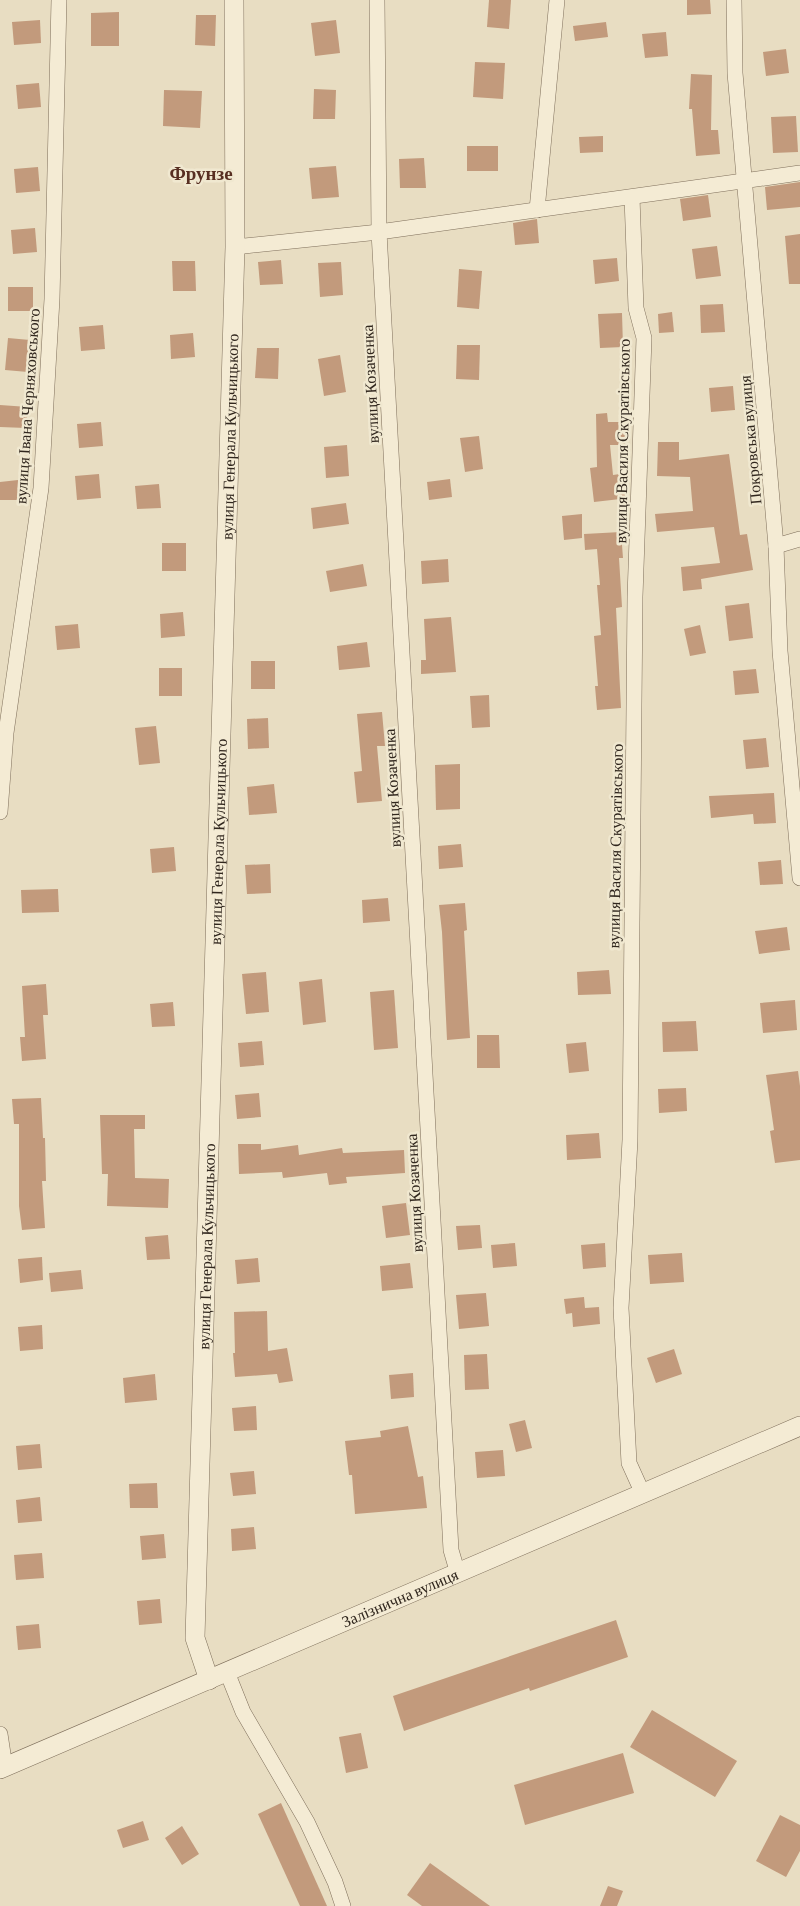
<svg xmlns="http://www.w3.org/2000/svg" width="800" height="1906" font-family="'Crimson Pro',serif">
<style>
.building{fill:#c29a7c}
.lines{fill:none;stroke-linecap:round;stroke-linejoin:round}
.minor-casing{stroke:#7f6f5b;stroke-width:16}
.tertiary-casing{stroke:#7f6f5b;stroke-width:20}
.minor{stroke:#f4ebd4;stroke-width:15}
.tertiary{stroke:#f4ebd4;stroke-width:19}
.labels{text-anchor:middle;stroke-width:5;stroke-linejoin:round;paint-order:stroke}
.street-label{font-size:16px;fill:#31271e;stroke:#f0e8d0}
.quarter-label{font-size:19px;font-weight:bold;fill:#582f22;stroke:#f0e8d0}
</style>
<rect width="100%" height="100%" fill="#e8ddc2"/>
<g class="building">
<polygon points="489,0 511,0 509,29 487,27"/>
<polygon points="687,0 710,0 711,14 687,15"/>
<polygon points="119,12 119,46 91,46 91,13"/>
<polygon points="196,15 216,15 215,46 195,45"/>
<polygon points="40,20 41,43 14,45 12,22"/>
<polygon points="336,20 340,53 315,56 311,23"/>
<polygon points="606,22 608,37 575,41 573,26"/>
<polygon points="666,32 668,56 645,58 642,34"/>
<polygon points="786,49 789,73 766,76 763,52"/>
<polygon points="475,62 505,63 503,99 473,97"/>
<polygon points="691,74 712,75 711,130 718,130 720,154 696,156 692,109 689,109"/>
<polygon points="39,83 41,107 18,109 16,85"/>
<polygon points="314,89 336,90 335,119 313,119"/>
<polygon points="164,90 202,91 200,128 163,126"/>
<polygon points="796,116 798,152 773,153 771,117"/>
<polygon points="603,136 603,152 580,153 579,137"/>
<rect x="467" y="146" width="31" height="25"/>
<polygon points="424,158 426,188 400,188 399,159"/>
<polygon points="336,166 339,197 312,199 309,168"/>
<polygon points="38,167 40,191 16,193 14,169"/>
<polygon points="800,182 800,207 767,210 765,187"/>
<polygon points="708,195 711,217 683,221 680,199"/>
<polygon points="537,219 539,243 515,245 513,223"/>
<polygon points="35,228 37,252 13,254 11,230"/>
<polygon points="800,234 800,284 789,284 785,236"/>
<polygon points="717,246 721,276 696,279 692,249"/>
<polygon points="617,258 619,281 595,284 593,260"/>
<polygon points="281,260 283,284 260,285 258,262"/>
<polygon points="172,261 195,261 196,291 173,291"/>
<polygon points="341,262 343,295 320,297 318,263"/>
<polygon points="459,269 482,271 479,309 457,307"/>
<rect x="8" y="287" width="25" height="24"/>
<polygon points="723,304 725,332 701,333 700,305"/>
<polygon points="672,312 674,332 659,333 658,314"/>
<polygon points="622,313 623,347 600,348 598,314"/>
<polygon points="103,325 105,349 81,351 79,327"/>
<polygon points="193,333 195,357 171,359 170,335"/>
<polygon points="8,338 30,340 28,372 5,370"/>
<polygon points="457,345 480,345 479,380 456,379"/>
<polygon points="257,348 279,348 278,379 255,378"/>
<polygon points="340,355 346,392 324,396 318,359"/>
<polygon points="733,386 735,410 711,412 709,388"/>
<polygon points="0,405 28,407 26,428 0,427"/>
<polygon points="607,413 608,422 624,422 625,445 610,445 613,475 627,473 629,498 594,502 590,468 597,467 596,414"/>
<polygon points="101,422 103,446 79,448 77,424"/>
<polygon points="479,436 483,469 465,472 460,438"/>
<polygon points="658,442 679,442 679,460 729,454 740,535 747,534 753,570 701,579 702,589 683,591 681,567 720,563 714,527 657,532 655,514 693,511 690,477 657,476"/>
<polygon points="347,445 349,476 326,478 324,447"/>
<polygon points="99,474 101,498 77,500 75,476"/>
<polygon points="450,479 452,497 429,500 427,482"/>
<polygon points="18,480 18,500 0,500 0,482"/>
<polygon points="159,484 161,508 137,509 135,486"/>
<polygon points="346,503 349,524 313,529 311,508"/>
<polygon points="582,514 582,538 564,540 562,516"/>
<polygon points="621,532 623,558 619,558 622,607 616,608 621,708 597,710 595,686 598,686 594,636 601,635 597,585 600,585 597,549 585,550 584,534"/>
<rect x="162" y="543" width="24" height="28"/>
<polygon points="448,559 449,582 422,584 421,561"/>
<polygon points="363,564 367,586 330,592 326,571"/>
<polygon points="749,603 753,638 729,641 725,606"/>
<polygon points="183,612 185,636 161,638 160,614"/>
<polygon points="451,617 456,672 421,674 421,660 426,660 424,619"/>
<polygon points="78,624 80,648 57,650 55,626"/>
<polygon points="700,625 706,653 690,656 684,629"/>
<polygon points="367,642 370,667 339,670 337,646"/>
<rect x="251" y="661" width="24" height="28"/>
<rect x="159" y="668" width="23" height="28"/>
<polygon points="756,669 759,693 735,695 733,671"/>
<polygon points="489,695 490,727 472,728 470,696"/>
<polygon points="382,712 385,746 377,746 382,801 357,803 354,772 362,771 357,714"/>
<polygon points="268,718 269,748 248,749 247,719"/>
<polygon points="156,726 160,763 139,765 135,728"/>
<polygon points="766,738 769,767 746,769 743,740"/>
<polygon points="460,764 460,809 436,810 435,765"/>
<polygon points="274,784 277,813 249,815 247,787"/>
<polygon points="774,793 776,823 754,824 753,814 711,818 709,796"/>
<polygon points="461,844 463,867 439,869 438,846"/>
<polygon points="174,847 176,871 152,873 150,849"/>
<polygon points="781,860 783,884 760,885 758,862"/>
<polygon points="270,864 271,893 247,894 245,865"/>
<polygon points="58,889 59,912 22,913 21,890"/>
<polygon points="388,898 390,921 363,923 362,900"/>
<polygon points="465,903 467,930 464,931 470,1038 447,1040 442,932 439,905"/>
<polygon points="787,927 790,950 759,954 755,931"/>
<polygon points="609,970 611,994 578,995 577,972"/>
<polygon points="266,972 269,1012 246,1014 242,974"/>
<polygon points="322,979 326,1022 303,1025 299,982"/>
<polygon points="46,984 48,1015 43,1015 46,1059 22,1061 20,1037 25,1037 22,986"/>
<polygon points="394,990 398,1048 374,1050 370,992"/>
<polygon points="795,1000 797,1030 763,1033 760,1003"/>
<polygon points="173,1002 175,1026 152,1027 150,1004"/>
<polygon points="696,1021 698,1051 663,1052 662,1022"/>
<polygon points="477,1035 499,1035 500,1068 477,1068"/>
<polygon points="262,1041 264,1065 240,1067 238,1043"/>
<polygon points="586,1042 589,1071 569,1073 566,1044"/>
<polygon points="798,1071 800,1086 800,1160 775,1163 770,1131 774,1130 766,1075"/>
<polygon points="686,1088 687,1111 659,1113 658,1089"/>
<polygon points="259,1093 261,1117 237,1119 235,1095"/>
<polygon points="41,1098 43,1138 45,1138 46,1181 42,1181 45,1228 22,1230 19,1206 19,1124 14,1124 12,1099"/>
<polygon points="100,1115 145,1115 145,1129 134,1129 135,1178 169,1179 168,1208 107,1206 108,1174 102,1174"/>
<polygon points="599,1133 601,1158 567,1160 566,1135"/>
<polygon points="238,1144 261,1144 261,1150 298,1145 299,1155 342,1148 343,1153 404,1150 405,1173 346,1177 347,1183 329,1185 327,1173 283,1178 282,1172 239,1174"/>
<polygon points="406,1203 410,1235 386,1238 382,1206"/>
<polygon points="480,1225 482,1248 458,1250 456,1226"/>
<polygon points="168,1235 170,1259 147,1260 145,1237"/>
<polygon points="515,1243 517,1266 493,1268 491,1245"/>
<polygon points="605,1243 606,1267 583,1269 581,1245"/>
<polygon points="682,1253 684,1282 650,1284 648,1255"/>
<polygon points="42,1257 43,1280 20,1283 18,1259"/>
<polygon points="258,1258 260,1282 237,1284 235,1260"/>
<polygon points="410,1263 413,1288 382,1291 380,1266"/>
<polygon points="81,1270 83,1289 51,1292 49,1273"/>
<polygon points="486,1293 489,1326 459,1329 456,1295"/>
<polygon points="584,1297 585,1308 599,1307 600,1324 573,1327 572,1313 566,1314 564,1299"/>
<polygon points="267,1311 268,1351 287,1348 293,1381 279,1383 277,1374 235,1377 233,1353 235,1353 234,1312"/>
<polygon points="42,1325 43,1349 20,1351 18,1327"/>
<polygon points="674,1349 682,1374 656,1383 647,1358"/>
<polygon points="487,1354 489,1389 465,1390 464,1355"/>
<polygon points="413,1373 414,1397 391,1399 389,1375"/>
<polygon points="155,1374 157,1400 125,1403 123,1378"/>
<polygon points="256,1406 257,1430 234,1431 232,1408"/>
<polygon points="525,1420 532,1448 516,1452 509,1424"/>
<polygon points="408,1426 418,1477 423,1476 427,1508 355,1514 352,1475 349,1475 345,1441 381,1437 380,1431"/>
<polygon points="40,1444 42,1468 18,1470 16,1446"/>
<polygon points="503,1450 505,1476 477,1478 475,1452"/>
<polygon points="254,1471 256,1494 233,1496 230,1473"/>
<polygon points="157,1483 158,1508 130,1508 129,1484"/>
<polygon points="40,1497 42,1521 18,1523 16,1500"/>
<polygon points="254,1527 256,1549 232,1551 231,1529"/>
<polygon points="164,1534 166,1558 142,1560 140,1536"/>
<polygon points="42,1553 44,1578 16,1580 14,1555"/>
<polygon points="160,1599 162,1623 139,1625 137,1601"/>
<polygon points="616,1620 628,1657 530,1691 529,1688 404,1731 393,1696"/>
<polygon points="39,1624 41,1648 18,1650 16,1626"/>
<polygon points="652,1710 737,1761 715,1797 630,1747"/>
<polygon points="361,1733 368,1768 346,1773 339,1737"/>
<polygon points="623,1753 634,1793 525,1825 514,1785"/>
<polygon points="281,1803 327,1906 300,1906 258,1814"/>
<polygon points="780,1815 800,1825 800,1851 786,1877 756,1861"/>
<polygon points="143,1821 149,1840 123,1848 117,1830"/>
<polygon points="182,1826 199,1854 182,1865 165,1838"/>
<polygon points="430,1863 490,1906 422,1906 407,1895"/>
<polygon points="608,1886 623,1891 617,1906 600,1906"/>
</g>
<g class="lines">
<defs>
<g id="minor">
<polyline points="377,0 379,232 451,1550 458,1574"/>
<polyline points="734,0 735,73 776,546 780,651 800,878"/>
<polyline points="632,197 636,308 644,338 635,597 630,1140 621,1308 629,1463 643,1494"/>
<polyline points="537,210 557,0"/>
<polyline points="235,247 379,232 800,173"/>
<polyline points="776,546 800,539"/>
<polyline points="0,812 6,733 41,488 52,299 59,0"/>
<polyline points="227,1672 243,1712 307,1822 335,1882 343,1906"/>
<polyline points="0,1734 5,1767"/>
</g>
<g id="tertiary">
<path id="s1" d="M 209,1680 L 195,1638 L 235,247 L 234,0"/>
<path id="s2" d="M 0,1769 L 800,1426"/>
</g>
</defs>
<use href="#minor" class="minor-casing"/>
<use href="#tertiary" class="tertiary-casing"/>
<use href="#minor" class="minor"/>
<use href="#tertiary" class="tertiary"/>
</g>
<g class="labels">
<g class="street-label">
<text transform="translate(370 384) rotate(-93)" y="6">вулиця Козаченка</text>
<text transform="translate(27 406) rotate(-86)" y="6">вулиця Івана Черняховського</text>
<text dy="6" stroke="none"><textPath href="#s1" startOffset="1246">вулиця Генерала Кульчицького</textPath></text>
<text transform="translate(750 440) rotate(-95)" y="6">Покровська вулиця</text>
<text transform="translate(622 441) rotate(-89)" y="6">вулиця Василя Скуратівського</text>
<text transform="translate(392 788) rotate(-93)" y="6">вулиця Козаченка</text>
<text dy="6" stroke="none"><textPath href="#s1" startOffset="841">вулиця Генерала Кульчицького</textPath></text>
<text transform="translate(615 846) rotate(-89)" y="6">вулиця Василя Скуратівського</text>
<text transform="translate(414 1193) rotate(-93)" y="6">вулиця Козаченка</text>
<text dy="6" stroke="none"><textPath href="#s1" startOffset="436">вулиця Генерала Кульчицького</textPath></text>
<text dy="6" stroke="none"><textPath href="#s2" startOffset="435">Залізнична вулиця</textPath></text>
</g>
<g class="quarter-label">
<text x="201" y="180">Фрунзе</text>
</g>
</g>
</svg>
